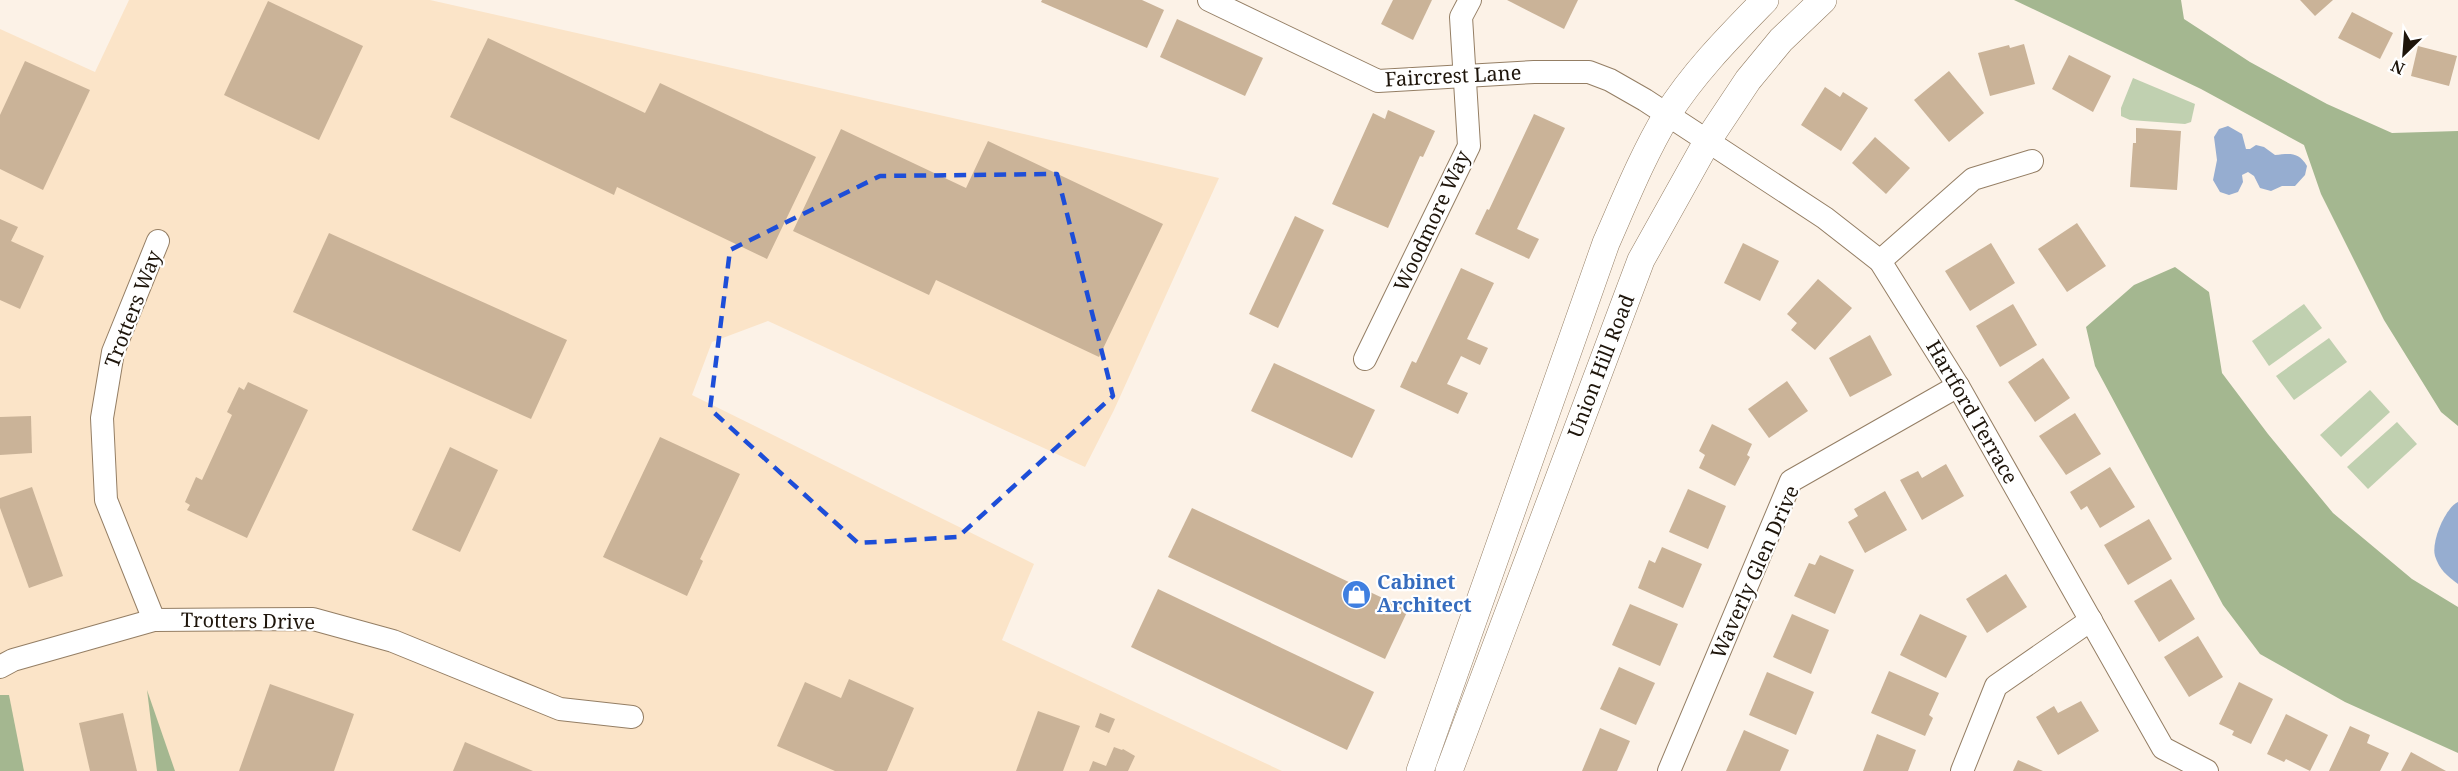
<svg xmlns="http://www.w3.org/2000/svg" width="2458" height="771" font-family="'Noto Serif',serif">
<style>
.built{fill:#fbe4c8}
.green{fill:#c0d0b0}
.forest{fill:#a4b790}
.water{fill:#96add0}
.building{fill:#cab398}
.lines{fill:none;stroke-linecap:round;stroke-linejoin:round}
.minor-casing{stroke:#947e64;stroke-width:24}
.tertiary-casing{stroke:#947e64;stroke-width:28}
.minor{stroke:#fff;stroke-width:22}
.tertiary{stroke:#fff;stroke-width:27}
.marked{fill:none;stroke:#1d4ed8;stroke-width:4.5;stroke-dasharray:12 8;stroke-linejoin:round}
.labels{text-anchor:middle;stroke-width:4.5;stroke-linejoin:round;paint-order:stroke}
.street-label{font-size:20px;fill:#1e150b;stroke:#fff}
.shop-label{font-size:20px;font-weight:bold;fill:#366cbe;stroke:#fff;text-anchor:start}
</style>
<rect width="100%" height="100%" fill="#fcf2e7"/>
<polygon class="built" points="129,0 430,0 1219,178 1114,410 1085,467 768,321 712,342 692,395 1034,564 1002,640 1282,771 0,771 0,29 95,72"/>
<g class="green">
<polygon points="2133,78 2195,104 2191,122 2185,124 2130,120 2121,116 2121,108"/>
<polygon points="2304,304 2322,328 2269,366 2252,341"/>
<polygon points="2329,338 2347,362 2294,400 2276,376"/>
<polygon points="2370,390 2390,412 2341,457 2320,435"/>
<polygon points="2397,422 2417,444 2368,489 2347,467"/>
</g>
<g class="forest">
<polygon points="2014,0 2181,0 2184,19 2250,62 2327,104 2392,133 2458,131 2458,426 2441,412 2384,320 2321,194 2304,145 2201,89"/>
<polygon points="2175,267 2209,292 2222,373 2268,434 2333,513 2412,579 2458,607 2458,753 2345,702 2260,654 2223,605 2095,366 2086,327 2134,285"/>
<polygon points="147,690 175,771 157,771"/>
<polygon points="0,695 9,695 24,771 0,771"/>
</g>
<g class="water">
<path d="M 2228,126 L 2242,134 L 2246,149 L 2250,149 L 2256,145 L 2264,147 L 2275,155 C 2289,154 2298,151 2307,166 L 2305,175 L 2295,186 L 2282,186 L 2271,191 L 2260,188 L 2254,176 L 2248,172 L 2242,175 L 2243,182 L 2238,192 L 2229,195 L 2220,192 L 2213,180 L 2217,160 L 2214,137 L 2219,129 Z"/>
<path d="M 2458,502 L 2458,584 C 2447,576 2439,569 2435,556 C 2431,542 2445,508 2458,502 Z"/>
</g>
<g class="building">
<polygon points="1042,0 1142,0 1164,10 1147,48 1041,2"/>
<polygon points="1393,0 1432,0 1413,40 1381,24"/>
<polygon points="1507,0 1578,0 1564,29"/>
<polygon points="2300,0 2333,0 2315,16"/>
<polygon points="268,1 363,46 319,140 224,95"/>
<polygon points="2352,12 2393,33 2380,59 2338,38"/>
<polygon points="1177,19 1263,58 1245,96 1160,57"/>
<polygon points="488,38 645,113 660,83 816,157 767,259 617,187 614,195 450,117"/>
<polygon points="2024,44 2035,84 1990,96 1978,53 2009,45 2010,48"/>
<polygon points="2418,46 2457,56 2449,86 2411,76"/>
<polygon points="2069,55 2111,76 2093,112 2052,89"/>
<polygon points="25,61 90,90 43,190 0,169 0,115"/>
<polygon points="1949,71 1984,113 1949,142 1914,100"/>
<polygon points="1825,87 1840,97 1843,92 1868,108 1841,151 1801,125"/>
<polygon points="1388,110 1435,131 1423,157 1420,156 1388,228 1332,204 1373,113 1385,119"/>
<polygon points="1534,114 1565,128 1517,229 1539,239 1529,259 1475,234 1487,209 1489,210"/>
<polygon points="2136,128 2181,131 2177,190 2130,187 2133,143 2136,143"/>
<polygon points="841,129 966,188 988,141 1163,224 1099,357 936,280 929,295 793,231"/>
<polygon points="1875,137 1910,168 1886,194 1852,163"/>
<polygon points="1295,216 1324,230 1278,328 1249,314"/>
<polygon points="0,219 18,227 11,241 44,256 20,309 0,300"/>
<polygon points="2077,223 2106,266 2067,292 2038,249"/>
<polygon points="329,233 567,340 531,419 293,312"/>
<polygon points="1743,243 1779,261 1760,301 1724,283"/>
<polygon points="1991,243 2015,283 1970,311 1945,271"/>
<polygon points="1461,268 1494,283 1467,339 1488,348 1480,365 1461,356 1447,384 1468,393 1458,414 1400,387 1412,361 1416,363"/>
<polygon points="1818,279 1852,308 1815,350 1791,330 1797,323 1787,314"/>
<polygon points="2013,304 2037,345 2000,367 1976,326"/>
<polygon points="1870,335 1892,375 1850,397 1829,358"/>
<polygon points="2043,358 2070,398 2035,422 2008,382"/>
<polygon points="1274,363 1375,410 1352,458 1251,411"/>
<polygon points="1787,381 1808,411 1769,438 1748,409"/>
<polygon points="248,382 308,410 247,538 187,510 190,505 185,502 196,477 202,480 232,415 227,412 239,387 244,390"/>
<polygon points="2075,413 2101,454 2066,475 2039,436"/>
<polygon points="31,416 32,453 0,455 0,417"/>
<polygon points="1712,424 1752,444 1747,455 1750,457 1735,486 1699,468 1705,455 1699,451"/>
<polygon points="660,437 740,474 700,559 703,561 687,596 603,557"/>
<polygon points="450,447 498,470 460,552 412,530"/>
<polygon points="1946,464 1964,496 1922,520 1900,480 1918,471 1922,478"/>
<polygon points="2110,467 2135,507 2100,528 2087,506 2081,510 2070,492"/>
<polygon points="32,487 63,576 29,588 0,508 0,498"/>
<polygon points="1688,489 1726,506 1708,549 1669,532"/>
<polygon points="1885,491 1907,530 1865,553 1848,522 1858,516 1854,509"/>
<polygon points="1192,508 1408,610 1385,659 1168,557"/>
<polygon points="2149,519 2172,559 2128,585 2104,545"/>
<polygon points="1662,547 1702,564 1683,608 1638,588 1649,560 1655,563"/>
<polygon points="1820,555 1854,570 1835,614 1794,596 1809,563 1815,565"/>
<polygon points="2006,574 2027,607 1987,633 1966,599"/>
<polygon points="2171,579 2195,619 2159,642 2134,601"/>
<polygon points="1158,589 1374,692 1347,750 1131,647"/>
<polygon points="1630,604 1678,624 1660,666 1612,645"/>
<polygon points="1792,614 1829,630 1811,674 1773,657"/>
<polygon points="1920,614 1967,636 1946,678 1900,655"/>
<polygon points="2198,636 2223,677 2189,697 2164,657"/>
<polygon points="1619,667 1655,683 1636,725 1600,709"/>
<polygon points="1889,671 1939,693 1929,715 1933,718 1925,736 1871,713"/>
<polygon points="1767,672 1814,692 1796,735 1749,715"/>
<polygon points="849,679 914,708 887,771 835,771 777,746 805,682 841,698"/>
<polygon points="2239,682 2273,699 2251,744 2232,735 2234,731 2219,724"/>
<polygon points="270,684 354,714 334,771 239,771"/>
<polygon points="2081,701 2099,731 2058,755 2036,717 2054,706 2058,713"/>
<polygon points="1038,711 1080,726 1063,771 1016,771"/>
<polygon points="123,713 137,771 90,771 79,723"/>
<polygon points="1100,713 1115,719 1109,733 1095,727"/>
<polygon points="2286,714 2328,735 2310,771 2286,759 2284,762 2267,754"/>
<polygon points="2350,726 2370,735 2367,743 2389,753 2380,771 2329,771"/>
<polygon points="1600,728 1630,741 1617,771 1582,771"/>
<polygon points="1744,730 1789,750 1780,771 1726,771"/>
<polygon points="1877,734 1916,750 1908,771 1863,771"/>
<polygon points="465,742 533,771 453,771"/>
<polygon points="1114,747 1122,750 1123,749 1135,756 1128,771 1089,771 1093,761 1106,766"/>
<polygon points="2411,752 2446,771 2401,771"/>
<polygon points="2018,760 2043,771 2013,771"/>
</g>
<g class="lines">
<defs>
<g id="minor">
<polyline points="1209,0 1378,81 1534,72 1589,72 1610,80 1645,100 1825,218 1880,261 1958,386 2163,748 2207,771"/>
<polyline points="1880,261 1973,179 2032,161"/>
<polyline points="1365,359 1469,146 1461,17 1470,0"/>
<polyline points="154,620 106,500 102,418 113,352 158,241"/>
<polyline points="0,667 13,660 154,620 313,619 393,641 560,709 632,717"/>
<polyline points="1669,771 1791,481 1958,386"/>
<polyline points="1962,771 1996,686 2091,620"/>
</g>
<g id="tertiary">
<path d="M 1420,771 L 1606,243 C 1625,200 1643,155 1667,115 C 1694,72 1730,36 1765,0"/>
<polyline points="1449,771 1641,260 1708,140 1748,80 1781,40 1823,0"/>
</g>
</defs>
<use href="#minor" class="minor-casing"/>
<use href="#tertiary" class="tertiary-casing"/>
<use href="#minor" class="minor"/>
<use href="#tertiary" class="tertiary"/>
</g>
<path class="marked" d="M 1057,174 L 1113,396 L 958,537 L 858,543 L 710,409 L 730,250 L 880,176 Z"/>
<defs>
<symbol id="shop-disc" viewBox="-11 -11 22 22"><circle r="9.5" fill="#3f7fe0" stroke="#fff"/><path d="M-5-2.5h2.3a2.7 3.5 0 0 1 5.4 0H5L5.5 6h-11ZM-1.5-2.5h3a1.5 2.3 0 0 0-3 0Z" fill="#fff"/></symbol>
</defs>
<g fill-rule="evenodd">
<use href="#shop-disc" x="1340" y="578" width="33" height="33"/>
</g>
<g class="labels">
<g class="street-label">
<text transform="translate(1453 76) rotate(-3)" y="7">Faircrest Lane</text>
<text transform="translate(1432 221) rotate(-65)" y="7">Woodmore Way</text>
<text transform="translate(133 309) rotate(-69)" y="7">Trotters Way</text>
<text transform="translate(1601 366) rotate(-69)" y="7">Union Hill Road</text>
<text transform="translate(1972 412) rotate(60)" y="7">Hartford Terrace</text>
<text transform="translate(1755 572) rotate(-66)" y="7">Waverly Glen Drive</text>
<text transform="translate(248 621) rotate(1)" y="7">Trotters Drive</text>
</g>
<g class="shop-label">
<text x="1377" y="589">Cabinet<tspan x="1377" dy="23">Architect</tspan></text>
</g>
</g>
<g transform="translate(2404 54) rotate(205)" stroke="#ffffff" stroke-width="4.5" paint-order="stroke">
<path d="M0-4.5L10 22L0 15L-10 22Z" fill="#1e150b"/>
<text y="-9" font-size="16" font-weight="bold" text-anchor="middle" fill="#1e150b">N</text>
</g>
</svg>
